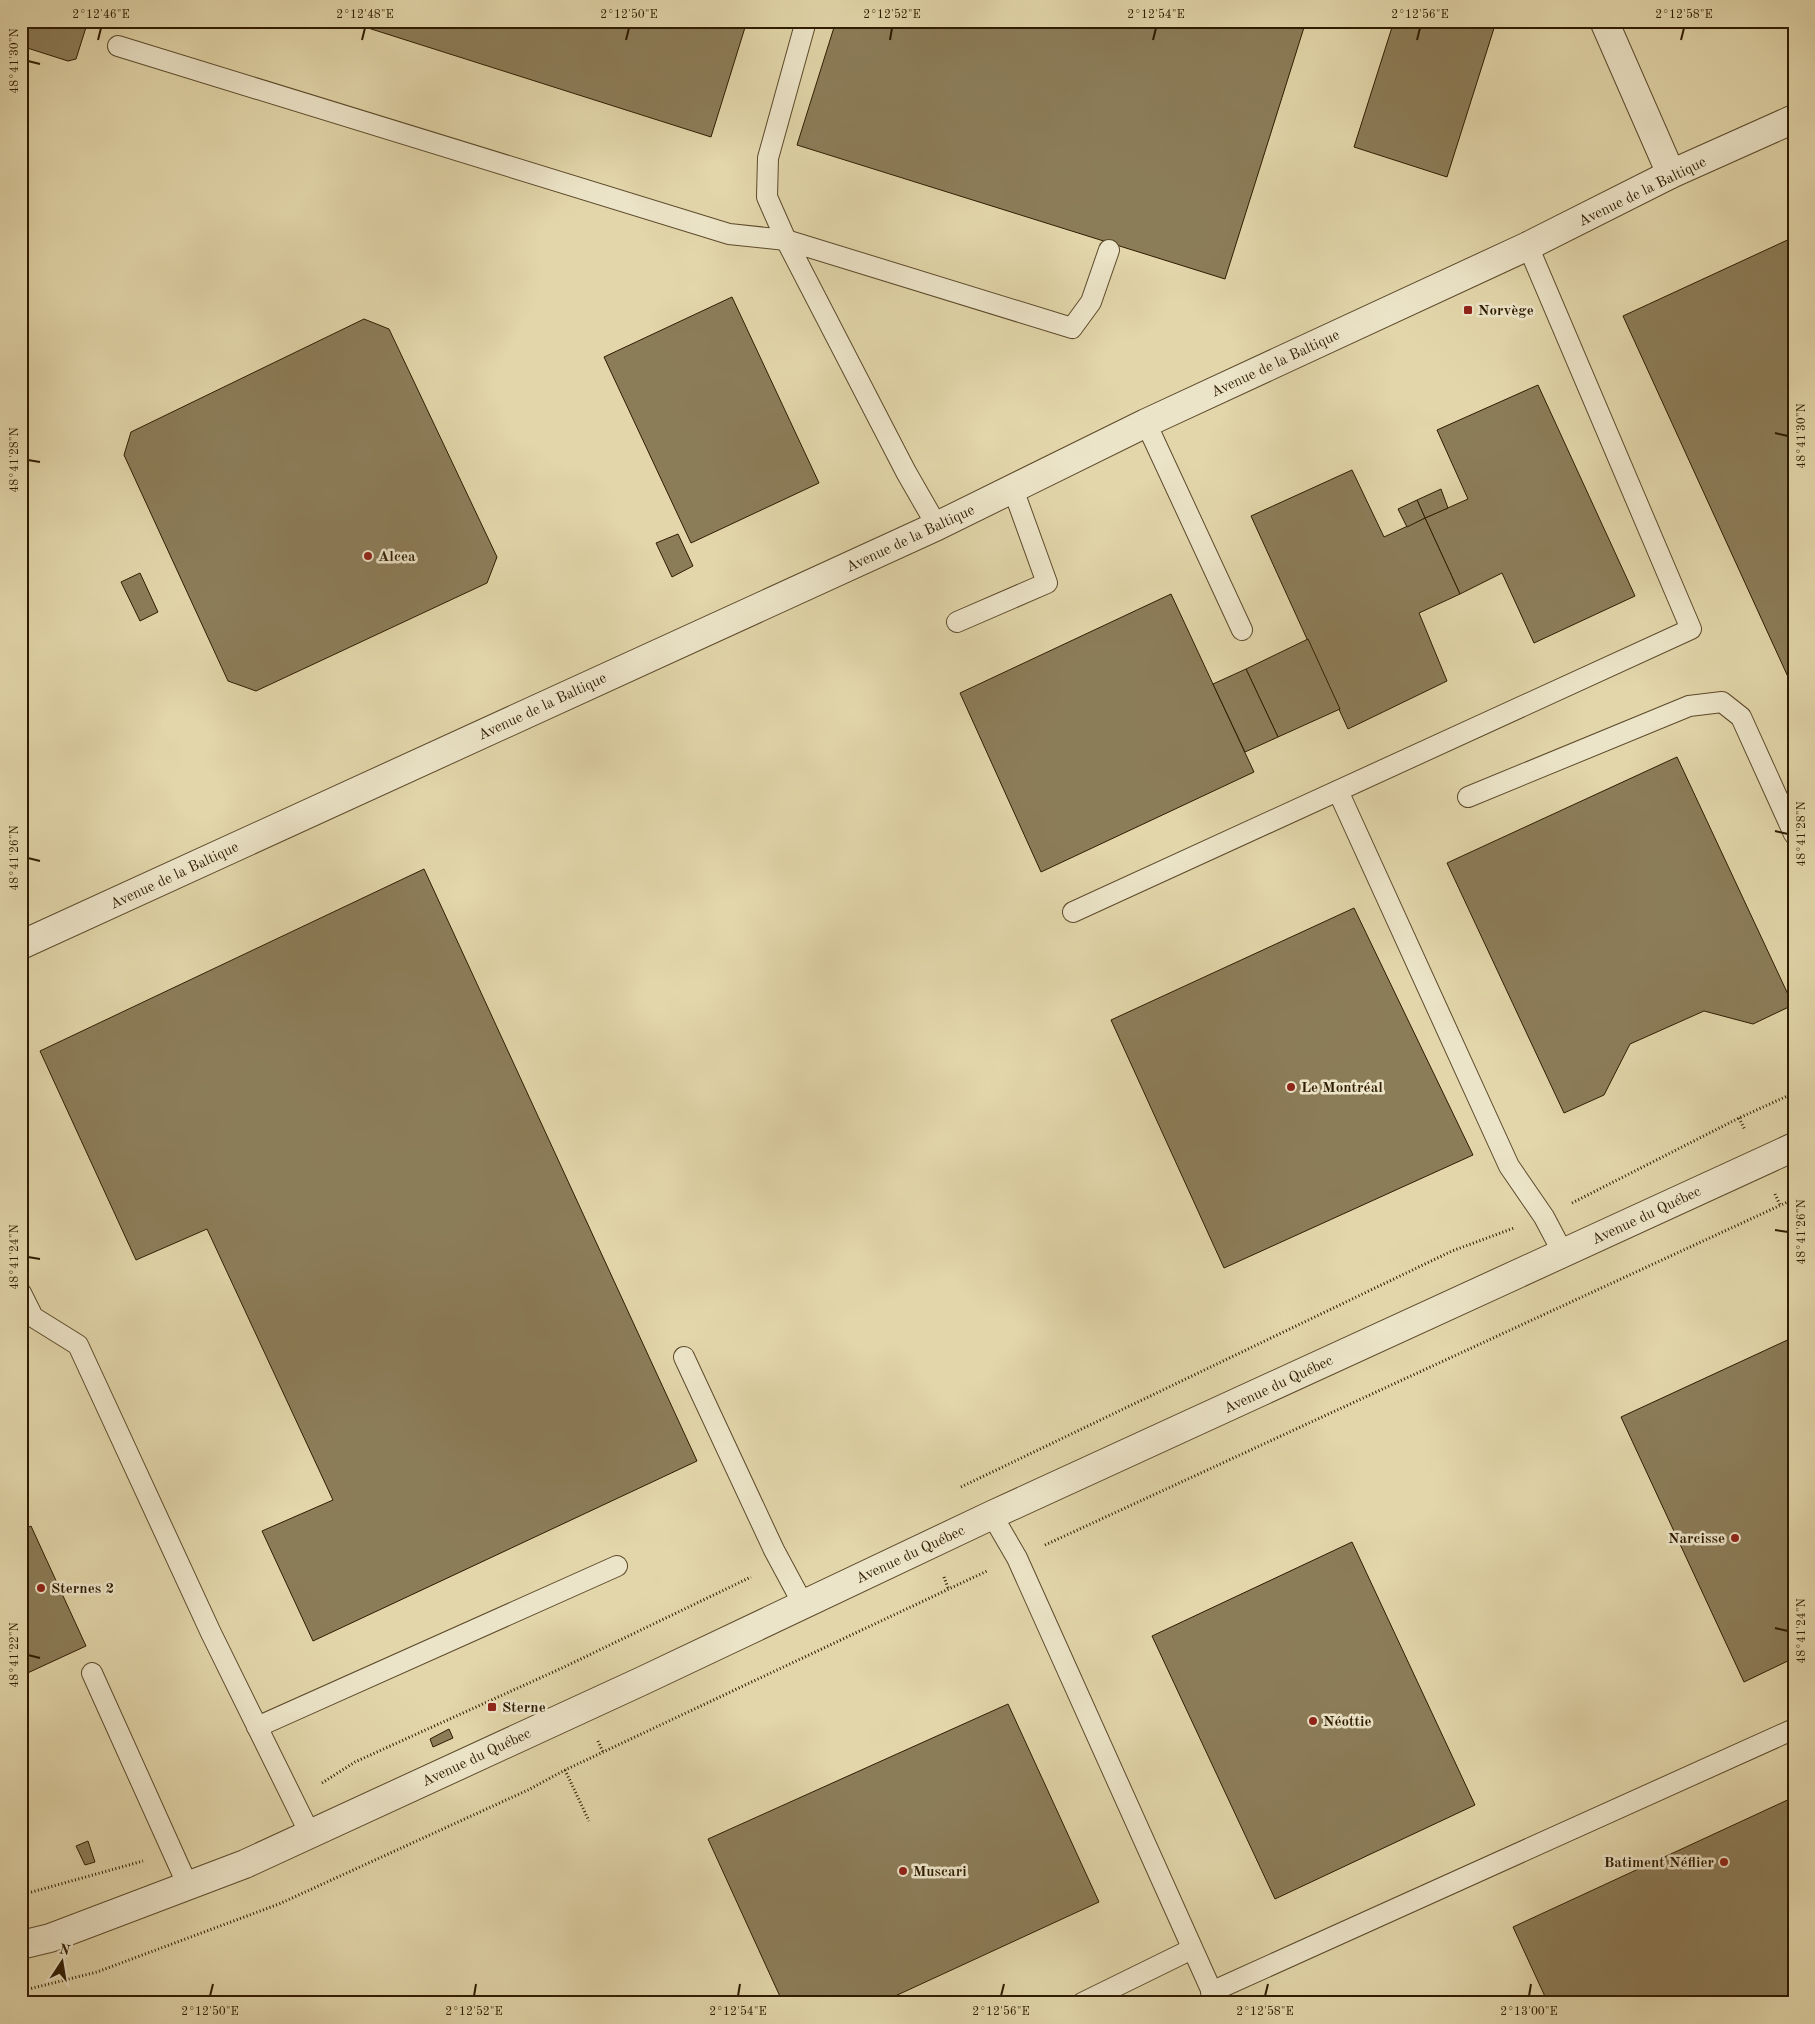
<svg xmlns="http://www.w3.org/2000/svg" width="1815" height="2024" font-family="'Old Standard TT',serif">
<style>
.building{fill:#8c7d59;stroke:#2f1c01}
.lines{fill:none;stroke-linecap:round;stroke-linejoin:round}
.service-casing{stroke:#5c4a2b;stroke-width:22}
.minor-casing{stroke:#5c4a2b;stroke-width:30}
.tertiary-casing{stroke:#5c4a2b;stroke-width:30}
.path{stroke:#2f1c01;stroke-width:3;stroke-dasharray:1 2.5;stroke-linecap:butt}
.service{stroke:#ece4c8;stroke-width:20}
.minor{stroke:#ece4c8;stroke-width:28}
.tertiary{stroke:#ece4c8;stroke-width:28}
.ticks{fill:none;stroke:#2f1c01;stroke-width:2}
.poi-dot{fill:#8f2418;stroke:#ece4c8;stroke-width:2}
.labels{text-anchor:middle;stroke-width:5;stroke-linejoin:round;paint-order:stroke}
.street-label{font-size:15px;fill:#2f1c01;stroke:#ece4c8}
.poi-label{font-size:15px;font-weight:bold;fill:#2f1c01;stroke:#ece4c8;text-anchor:start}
.neatline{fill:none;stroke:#2f1c01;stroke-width:2}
.ticks-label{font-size:12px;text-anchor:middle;fill:#2f1c01}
</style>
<rect width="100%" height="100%" fill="#e2d6aa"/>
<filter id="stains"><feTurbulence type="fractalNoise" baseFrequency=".004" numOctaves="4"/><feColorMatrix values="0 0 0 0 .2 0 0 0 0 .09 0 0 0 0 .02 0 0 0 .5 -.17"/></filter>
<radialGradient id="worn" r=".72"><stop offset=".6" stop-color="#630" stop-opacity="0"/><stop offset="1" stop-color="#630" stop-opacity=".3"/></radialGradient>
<g class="building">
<polygon points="21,21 88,21 76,59 68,61 21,46"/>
<polygon points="346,21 747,21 711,137"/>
<polygon points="836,21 1306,21 1225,279 797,145"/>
<polygon points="1394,21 1484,21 1495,25 1447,177 1354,147"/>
<polygon points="1794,237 1794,690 1623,316"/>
<polygon points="732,297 819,483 691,543 604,357"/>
<polygon points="364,319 389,329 497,557 487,583 256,691 228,681 124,455 131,432"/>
<polygon points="1538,385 1635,596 1534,643 1502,573 1460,594 1425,518 1468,499 1437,430"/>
<polygon points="1352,470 1384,537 1425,518 1460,594 1419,613 1447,681 1348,729 1251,516"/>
<polygon points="1441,489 1448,508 1425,518 1417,500"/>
<polygon points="1417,500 1425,518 1407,527 1398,509"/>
<polygon points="678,534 693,566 672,577 656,543"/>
<polygon points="140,573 158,612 140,621 121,582"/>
<polygon points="1171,594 1254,772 1041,872 960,693"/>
<polygon points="1308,639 1340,709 1278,737 1246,669"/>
<polygon points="1246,669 1278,737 1245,752 1213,684"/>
<polygon points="1677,757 1793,1005 1753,1024 1704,1011 1630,1044 1604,1095 1564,1113 1447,863"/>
<polygon points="424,869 697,1461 313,1641 262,1531 333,1500 207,1229 136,1260 40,1051"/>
<polygon points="1354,908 1473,1155 1224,1268 1111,1020"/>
<polygon points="1794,1337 1794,1658 1744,1682 1621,1417"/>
<polygon points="31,1526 86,1646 21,1676 21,1531"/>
<polygon points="1352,1542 1475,1805 1275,1899 1152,1636"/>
<polygon points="1008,1704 1099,1902 880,2003 783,2003 708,1839"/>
<polygon points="449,1729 453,1738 433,1747 430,1739"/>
<polygon points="1794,1797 1794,2003 1548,2003 1513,1927"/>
<polygon points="88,1841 95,1862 85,1865 76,1846"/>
</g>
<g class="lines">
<defs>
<g id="service">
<polyline points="118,46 729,234 786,240 767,197 768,158 806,21"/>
<polyline points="1146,423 1242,630"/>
<polyline points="937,526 906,472 786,240 1072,328 1091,302 1109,250"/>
<polyline points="957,622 1047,583 1013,489"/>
<polyline points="1338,791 1509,1166 1544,1217 1563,1253"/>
<polyline points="1468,797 1689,706 1722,702 1741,717 1794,834"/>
<polyline points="1073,912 1691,629 1528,246"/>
<polyline points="21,1293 33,1317 78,1345 211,1633 310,1834"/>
<polyline points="684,1357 774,1550 803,1604"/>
<polyline points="992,1515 1017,1558 1217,2003"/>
<polyline points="92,1673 188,1886"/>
<polyline points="257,1727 617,1566"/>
<polyline points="1211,1992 1794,1729"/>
<polyline points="1082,2003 1192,1949"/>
</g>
<g id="minor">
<polyline points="1604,21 1671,174"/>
<polyline points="21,945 937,526 1146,423 1528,246 1671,174 1794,119"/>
</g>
<polyline id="tertiary" points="21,1945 50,1938 245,1864 642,1681 992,1515 1794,1147"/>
</defs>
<use href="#service" class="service-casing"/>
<use href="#minor" class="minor-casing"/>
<use href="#tertiary" class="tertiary-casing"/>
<g class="path">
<polyline points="1739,1118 1745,1130"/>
<polyline points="1775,1194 1780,1205"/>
<polyline points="1572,1203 1739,1118 1794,1093"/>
<polyline points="961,1487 1452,1251 1514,1228"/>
<polyline points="1045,1545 1794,1199"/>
<polyline points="944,1577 948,1588"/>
<polyline points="598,1741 603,1752"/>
<polyline points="565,1770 589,1821"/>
<polyline points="322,1783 355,1762 562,1668 751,1577"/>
<polyline points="21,1895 143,1861"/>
<polyline points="21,1991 97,1972 279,1904 528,1790 565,1770 987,1571"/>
</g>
<use href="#service" class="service"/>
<use href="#minor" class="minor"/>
<use href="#tertiary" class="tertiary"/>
</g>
<path class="ticks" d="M 98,40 L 101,28M 362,40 L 365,28M 626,40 L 629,28M 890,40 L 892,28M 1153,40 L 1156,28M 1417,40 L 1420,28M 1681,40 L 1684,28M 28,61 L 40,64M 1775,433 L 1788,436M 28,460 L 40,462M 1775,831 L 1788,834M 28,858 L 40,861M 1775,1230 L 1788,1232M 28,1257 L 40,1259M 1775,1628 L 1788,1631M 28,1655 L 40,1658M 210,1996 L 213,1984M 474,1996 L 476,1984M 738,1996 L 740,1984M 1001,1996 L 1004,1984M 1265,1996 L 1268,1984M 1529,1996 L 1531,1984"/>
<g class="poi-dot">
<rect x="1463" y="305" width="10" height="10" rx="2.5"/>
<circle cx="368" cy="556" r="5"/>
<circle cx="1291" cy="1087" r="5"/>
<circle cx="1735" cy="1538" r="5"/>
<circle cx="41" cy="1588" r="5"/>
<rect x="487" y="1702" width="10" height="10" rx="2.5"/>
<circle cx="1313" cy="1721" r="5"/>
<circle cx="1724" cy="1862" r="5"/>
<circle cx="903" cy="1871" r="5"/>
</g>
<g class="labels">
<g class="street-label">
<text transform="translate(1642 191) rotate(-26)" y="5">Avenue de la Baltique</text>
<text transform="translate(1275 363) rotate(-25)" y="5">Avenue de la Baltique</text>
<text transform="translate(910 538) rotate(-25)" y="5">Avenue de la Baltique</text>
<text transform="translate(542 706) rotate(-25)" y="5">Avenue de la Baltique</text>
<text transform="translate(174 875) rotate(-25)" y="5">Avenue de la Baltique</text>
<text transform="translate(1646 1215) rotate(-25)" y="5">Avenue du Québec</text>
<text transform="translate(1278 1384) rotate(-25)" y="5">Avenue du Québec</text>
<text transform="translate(910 1554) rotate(-25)" y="5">Avenue du Québec</text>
<text transform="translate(476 1757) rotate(-25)" y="5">Avenue du Québec</text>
</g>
<g class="poi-label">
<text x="1478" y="315">Norvège</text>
<text x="378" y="561">Alcea</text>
<text x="1301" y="1092">Le Montréal</text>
<text x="1725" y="1543" text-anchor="end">Narcisse</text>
<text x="51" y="1593">Sternes 2</text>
<text x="502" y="1712">Sterne</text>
<text x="1323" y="1726">Néottie</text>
<text x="1714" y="1867" text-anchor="end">Batiment Néflier</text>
<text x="913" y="1876">Muscari</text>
</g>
</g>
<rect width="1815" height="2024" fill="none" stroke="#e2d6aa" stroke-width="55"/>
<g transform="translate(62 1962) rotate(12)" stroke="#ece4c8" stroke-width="4" paint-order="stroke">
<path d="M0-4L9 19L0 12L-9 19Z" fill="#2f1c01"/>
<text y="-8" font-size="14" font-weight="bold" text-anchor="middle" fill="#2f1c01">N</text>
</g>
<rect x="28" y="28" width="1760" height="1968" class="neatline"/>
<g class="ticks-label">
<text x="101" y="18">2°12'46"E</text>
<text x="365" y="18">2°12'48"E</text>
<text x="629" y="18">2°12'50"E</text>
<text x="892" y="18">2°12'52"E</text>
<text x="1156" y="18">2°12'54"E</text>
<text x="1420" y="18">2°12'56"E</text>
<text x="1684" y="18">2°12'58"E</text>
<text transform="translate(14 61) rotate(-90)" y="4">48°41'30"N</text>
<text transform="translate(1801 436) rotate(-90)" y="4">48°41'30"N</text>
<text transform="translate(14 460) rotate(-90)" y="4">48°41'28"N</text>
<text transform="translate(1801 834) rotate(-90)" y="4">48°41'28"N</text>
<text transform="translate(14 858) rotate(-90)" y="4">48°41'26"N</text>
<text transform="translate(1801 1232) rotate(-90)" y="4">48°41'26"N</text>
<text transform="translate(14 1257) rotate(-90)" y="4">48°41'24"N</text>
<text transform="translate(1801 1631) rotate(-90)" y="4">48°41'24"N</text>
<text transform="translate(14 1655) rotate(-90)" y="4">48°41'22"N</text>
<text x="210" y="2015">2°12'50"E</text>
<text x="474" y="2015">2°12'52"E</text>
<text x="738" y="2015">2°12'54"E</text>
<text x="1001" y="2015">2°12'56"E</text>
<text x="1265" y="2015">2°12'58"E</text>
<text x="1529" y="2015">2°13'00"E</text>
</g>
<rect width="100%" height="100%" filter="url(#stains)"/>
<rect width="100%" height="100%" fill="url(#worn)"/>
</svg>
